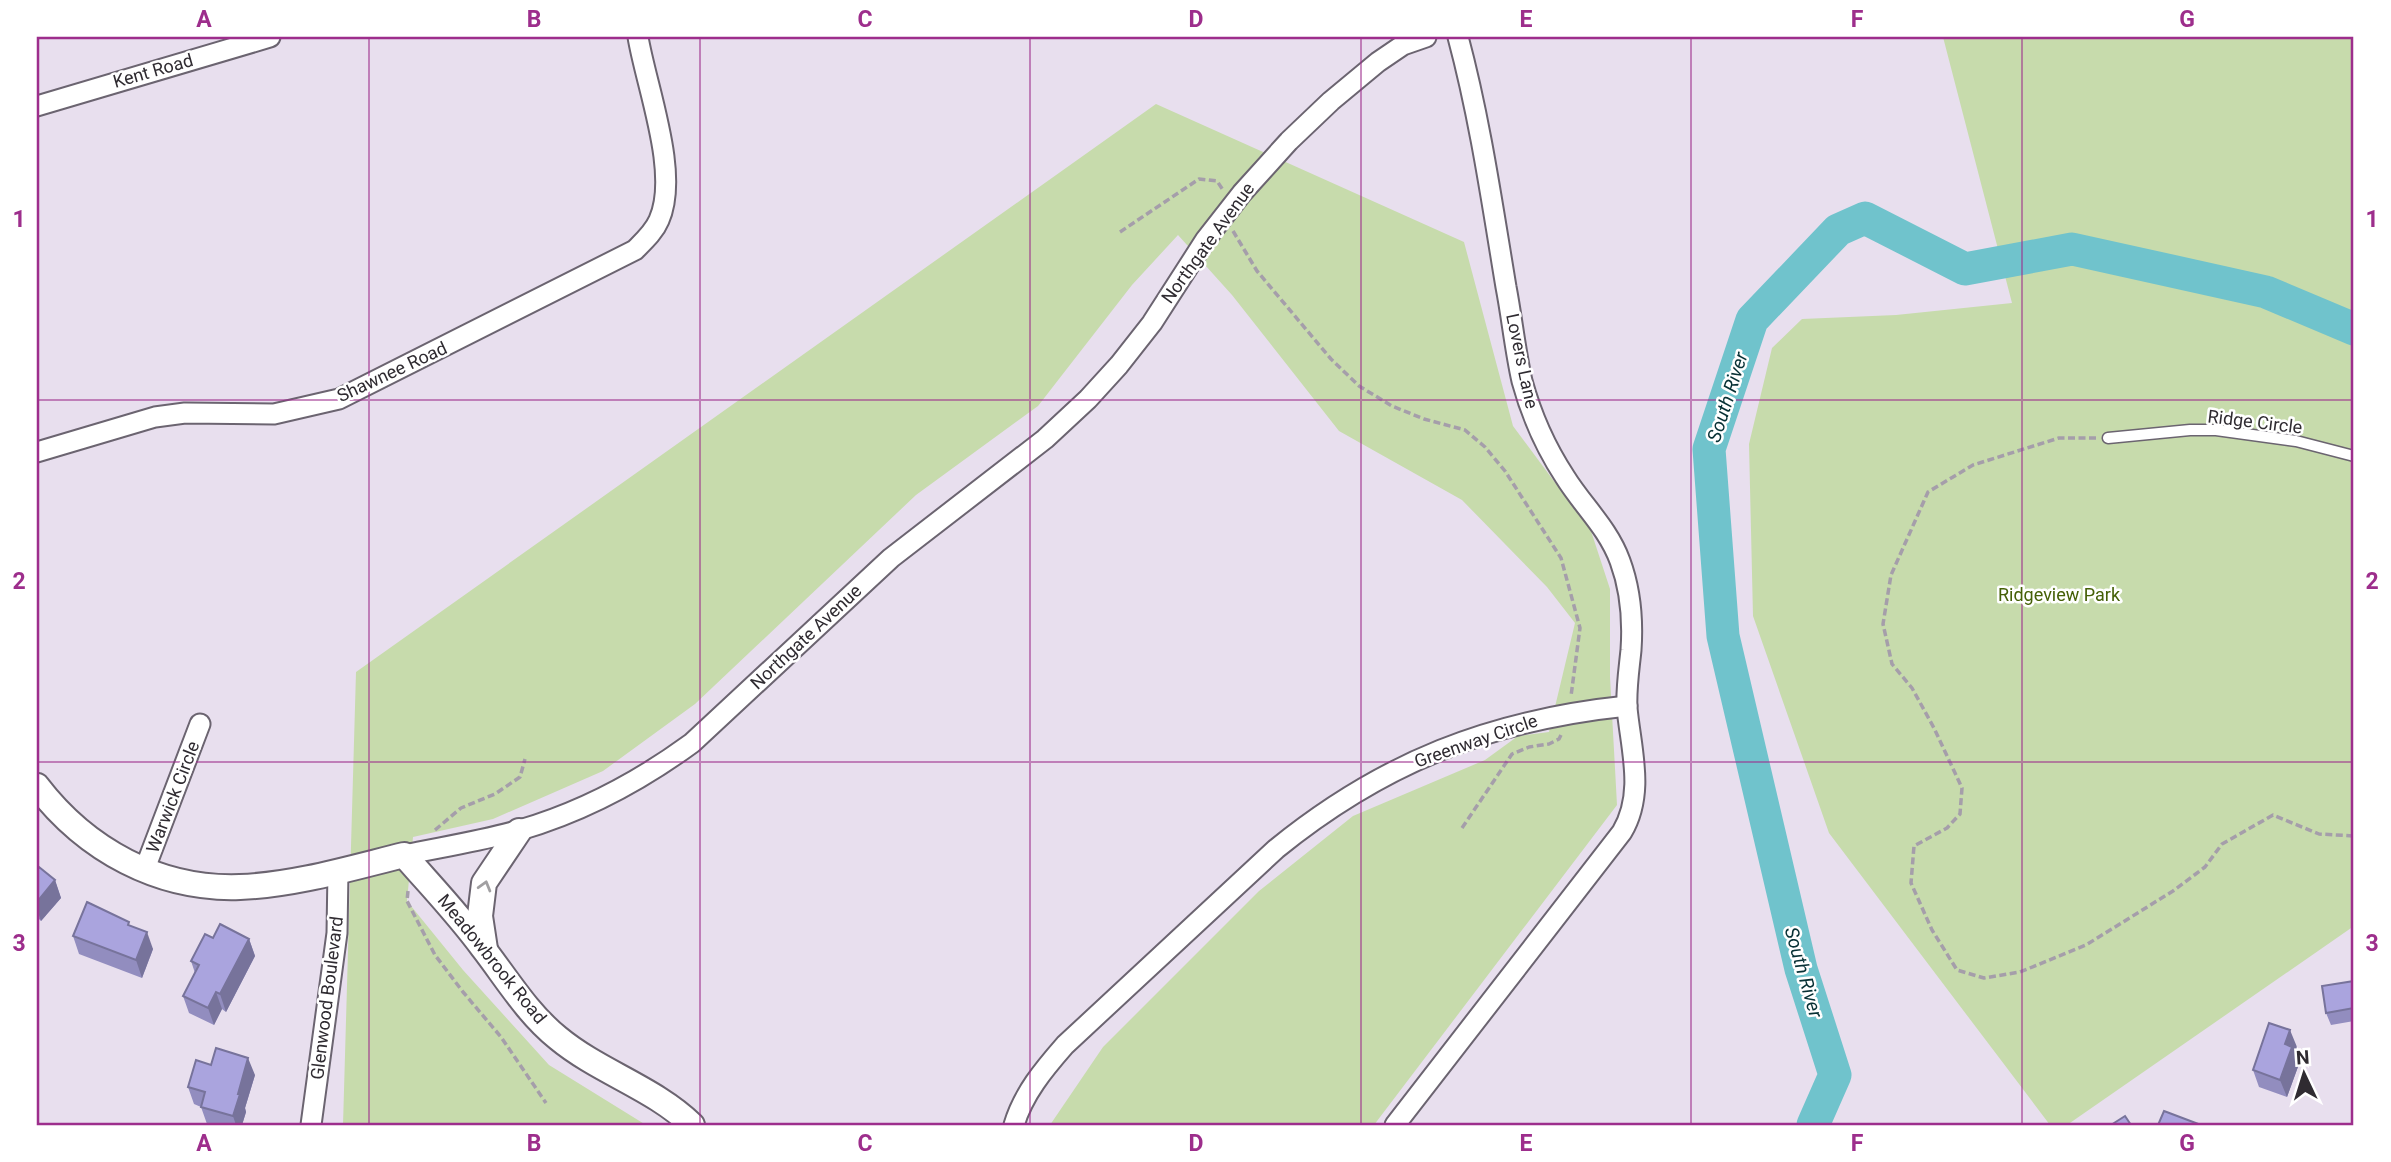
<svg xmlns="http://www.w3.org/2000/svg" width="2391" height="1162" font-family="Roboto,sans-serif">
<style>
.green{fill:#c7dbac}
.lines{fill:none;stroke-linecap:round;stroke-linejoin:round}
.river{stroke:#70c3cc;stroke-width:33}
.service-casing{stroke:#6b6470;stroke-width:13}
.minor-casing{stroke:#6b6470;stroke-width:23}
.tertiary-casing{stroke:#6b6470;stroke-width:28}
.path{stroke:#a59eaa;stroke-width:3.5;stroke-dasharray:7 3.5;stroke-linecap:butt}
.service{stroke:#fff;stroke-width:10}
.minor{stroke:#fff;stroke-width:19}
.tertiary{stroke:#fff;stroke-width:24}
.wall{fill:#928dbf}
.shaded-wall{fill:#77739b}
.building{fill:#aaa4de;stroke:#77739b;stroke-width:2}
.oneway{stroke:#a1a0a2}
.grid{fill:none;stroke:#9d2e8c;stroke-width:2;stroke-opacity:0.55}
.labels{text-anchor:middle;stroke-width:5;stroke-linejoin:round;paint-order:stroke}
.street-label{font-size:18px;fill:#2f2b31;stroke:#fff}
.park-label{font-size:18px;fill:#456007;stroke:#fff}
.water-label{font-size:19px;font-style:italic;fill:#073135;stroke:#fff}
.neatline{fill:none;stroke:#9d2e8c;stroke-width:2.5}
.grid-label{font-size:23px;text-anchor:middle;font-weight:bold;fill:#9d2e8c}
</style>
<rect width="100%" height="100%" fill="#e8dfee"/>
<g class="green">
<polygon points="1943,37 2354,37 2354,926 2067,1125 2050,1125 1829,833 1753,616 1749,444 1772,348 1802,319 1896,315 2012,303"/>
<polygon points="1156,104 1464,242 1513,426 1591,531 1610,589 1610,677 1617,805 1374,1125 1050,1125 1103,1047 1259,891 1353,816 1485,760 1518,736 1549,732 1575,623 1547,587 1462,500 1339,431 1232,295 1178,235 1132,285 1038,406 916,495 695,704 603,771 493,819 413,837 407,901 463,970 549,1065 646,1125 343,1125 356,672"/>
</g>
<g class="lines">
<polyline class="river" points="1813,1125 1835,1075 1801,969 1723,636 1709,449 1752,320 1838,230 1865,218 1965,269 2072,249 2266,292 2354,329"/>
<defs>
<polyline id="service" points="2108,438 2190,430 2216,430 2296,441 2354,456"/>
<g id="minor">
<polyline points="37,106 270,37"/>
<path d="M 37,452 L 155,417 L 185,413 L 274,414 L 339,399 L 635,250 C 644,241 654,232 659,220 C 680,173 646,86 638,37"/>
<path d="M 404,855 C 442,847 482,841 520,830 C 582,812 640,781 692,743 L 891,558 L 1045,439 L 1088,399 L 1119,365 L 1152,323 L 1206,239 L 1242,193 L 1289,141 L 1331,101 L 1378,62 L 1403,45 L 1426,37"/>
<polyline points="144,871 200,724"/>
<polyline points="311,1125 337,933 338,871"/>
<path d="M 1014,1125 C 1023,1094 1044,1069 1065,1045 L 1276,849 C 1383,762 1491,720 1627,706"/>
<path d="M 1395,1125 L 1622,832 C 1645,793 1631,750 1627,708 C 1626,688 1629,670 1631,650 C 1633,621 1630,588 1620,561 C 1608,528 1583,506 1565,477 C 1546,448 1531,414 1522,381 C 1515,350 1512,318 1506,287 C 1492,203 1480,119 1458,37"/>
</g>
<g id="tertiary">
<path d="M 37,786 C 86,850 159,890 240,887 C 295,885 351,868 404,855 C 431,886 459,915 483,948 C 507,979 527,1013 558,1038 C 599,1072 654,1088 692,1125"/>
<polyline points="485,949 480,916 484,883 519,831"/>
</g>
</defs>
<use href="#service" class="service-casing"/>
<use href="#minor" class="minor-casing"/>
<use href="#tertiary" class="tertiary-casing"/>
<g class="path">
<polyline points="1233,231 1257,271 1331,359 1359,386 1392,406 1424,419 1465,430 1485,447 1505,471 1561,558 1580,628 1571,696"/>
<polyline points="1120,232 1199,179 1217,181 1223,190"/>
<polyline points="2096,438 2059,438 1973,465 1928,492 1891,575 1883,624 1892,664 1912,688 1934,728 1962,788 1960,814 1947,828 1914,846 1911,883 1932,930 1957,970 1984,978 2020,972 2086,945 2173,891 2205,867 2222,844 2273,815 2319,834 2354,836"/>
<polyline points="1462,828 1512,754 1529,747 1549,744 1559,739 1562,733"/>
<polyline points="435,830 461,808 495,794 520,777 525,759"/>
<polyline points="408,891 407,901 435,955 463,992 501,1037 546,1103"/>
</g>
<use href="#service" class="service"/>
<use href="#minor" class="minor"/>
<use href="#tertiary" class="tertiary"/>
</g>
<g class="wall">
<polygon points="37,868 55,880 61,898 41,921 37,917"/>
<polygon points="131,926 153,949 142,978 79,954 73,936"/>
<polygon points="213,938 249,939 255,956 226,1012 222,1009 214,1025 189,1013 183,996 195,973 191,961"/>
<polygon points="2354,981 2354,1021 2331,1025 2326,1013"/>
<polygon points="2297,1047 2295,1053 2299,1064 2287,1097 2259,1087 2253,1070"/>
<polygon points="211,1065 255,1075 245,1108 246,1112 242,1125 212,1125 207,1124 201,1107 194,1104 188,1087"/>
</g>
<g class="shaded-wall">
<polygon points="55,880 61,898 41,921 37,909 37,902"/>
<polygon points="147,932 153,949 142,978 136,960"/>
<polygon points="249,939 255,956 226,1012 220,994"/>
<polygon points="216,992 222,1009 214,1025 208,1008"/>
<polygon points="2290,1030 2297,1047 2295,1053 2299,1064 2287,1097 2280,1080 2285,1044"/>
<polygon points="248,1058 255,1075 245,1108 246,1112 242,1125 236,1125 233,1116 238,1094"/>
</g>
<g class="building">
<polygon points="39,867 55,880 37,902 37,868 38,869"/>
<polygon points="87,902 129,922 128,925 147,932 136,960 73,936"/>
<polygon points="220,924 249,939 220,994 216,992 208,1008 183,996 199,965 191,961 205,934 213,938"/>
<polygon points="2354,981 2354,1008 2326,1013 2322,986"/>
<polygon points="2269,1023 2290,1030 2285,1044 2292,1047 2280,1080 2253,1070"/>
<polygon points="216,1048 248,1058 238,1094 240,1094 233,1116 201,1107 205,1092 188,1087 196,1060 211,1065"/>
<polygon points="2164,1111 2201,1125 2158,1125"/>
<polygon points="2125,1116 2131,1125 2111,1125"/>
</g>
<defs><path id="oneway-chevron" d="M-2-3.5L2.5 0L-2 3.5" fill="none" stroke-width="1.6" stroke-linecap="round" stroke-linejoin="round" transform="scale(1.75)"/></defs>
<use class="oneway" href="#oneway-chevron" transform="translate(485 886) rotate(-74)"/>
<path class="grid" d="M 369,37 L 369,1125M 700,37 L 700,1125M 1030,37 L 1030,1125M 1361,37 L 1361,1125M 1691,37 L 1691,1125M 2022,37 L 2022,1125M 37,400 L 2354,400M 37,762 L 2354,762"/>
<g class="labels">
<g class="street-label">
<text transform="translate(153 71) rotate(-16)" y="6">Kent Road</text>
<text transform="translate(1208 243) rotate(-54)" y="6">Northgate Avenue</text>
<text transform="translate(1522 361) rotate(78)" y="6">Lovers Lane</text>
<text transform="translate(392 372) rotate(-25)" y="6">Shawnee Road</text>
<text transform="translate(2255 422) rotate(7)" y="6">Ridge Circle</text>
<text transform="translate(806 637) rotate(-43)" y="6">Northgate Avenue</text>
<text transform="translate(1476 741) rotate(-19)" y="6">Greenway Circle</text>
<text transform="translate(173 797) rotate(-69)" y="6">Warwick Circle</text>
<text transform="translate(492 959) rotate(51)" y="6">Meadowbrook Road</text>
<text transform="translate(327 998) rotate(-83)" y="6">Glenwood Boulevard</text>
</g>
<g class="park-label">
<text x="2059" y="601">Ridgeview Park</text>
</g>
<g class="water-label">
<text transform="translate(1727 397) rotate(-72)" y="7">South River</text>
<text transform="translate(1804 972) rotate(74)" y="7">South River</text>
</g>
</g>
<rect width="2391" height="1162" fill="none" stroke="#ffffff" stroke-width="77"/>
<g transform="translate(2304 1074) rotate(356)" stroke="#ffffff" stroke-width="5" paint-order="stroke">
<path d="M0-5L12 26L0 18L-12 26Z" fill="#2f2b31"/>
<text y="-10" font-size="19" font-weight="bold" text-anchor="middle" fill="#2f2b31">N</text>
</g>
<rect x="38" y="38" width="2314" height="1086" class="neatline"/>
<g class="grid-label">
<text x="204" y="27">A</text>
<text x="534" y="27">B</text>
<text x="865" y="27">C</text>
<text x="1196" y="27">D</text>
<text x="1526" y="27">E</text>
<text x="1857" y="27">F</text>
<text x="2187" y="27">G</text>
<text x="19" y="227">1</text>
<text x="2372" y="227">1</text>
<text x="19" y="589">2</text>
<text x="2372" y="589">2</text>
<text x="19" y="951">3</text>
<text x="2372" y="951">3</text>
<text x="204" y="1151">A</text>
<text x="534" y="1151">B</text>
<text x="865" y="1151">C</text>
<text x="1196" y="1151">D</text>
<text x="1526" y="1151">E</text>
<text x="1857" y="1151">F</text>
<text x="2187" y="1151">G</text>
</g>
</svg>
